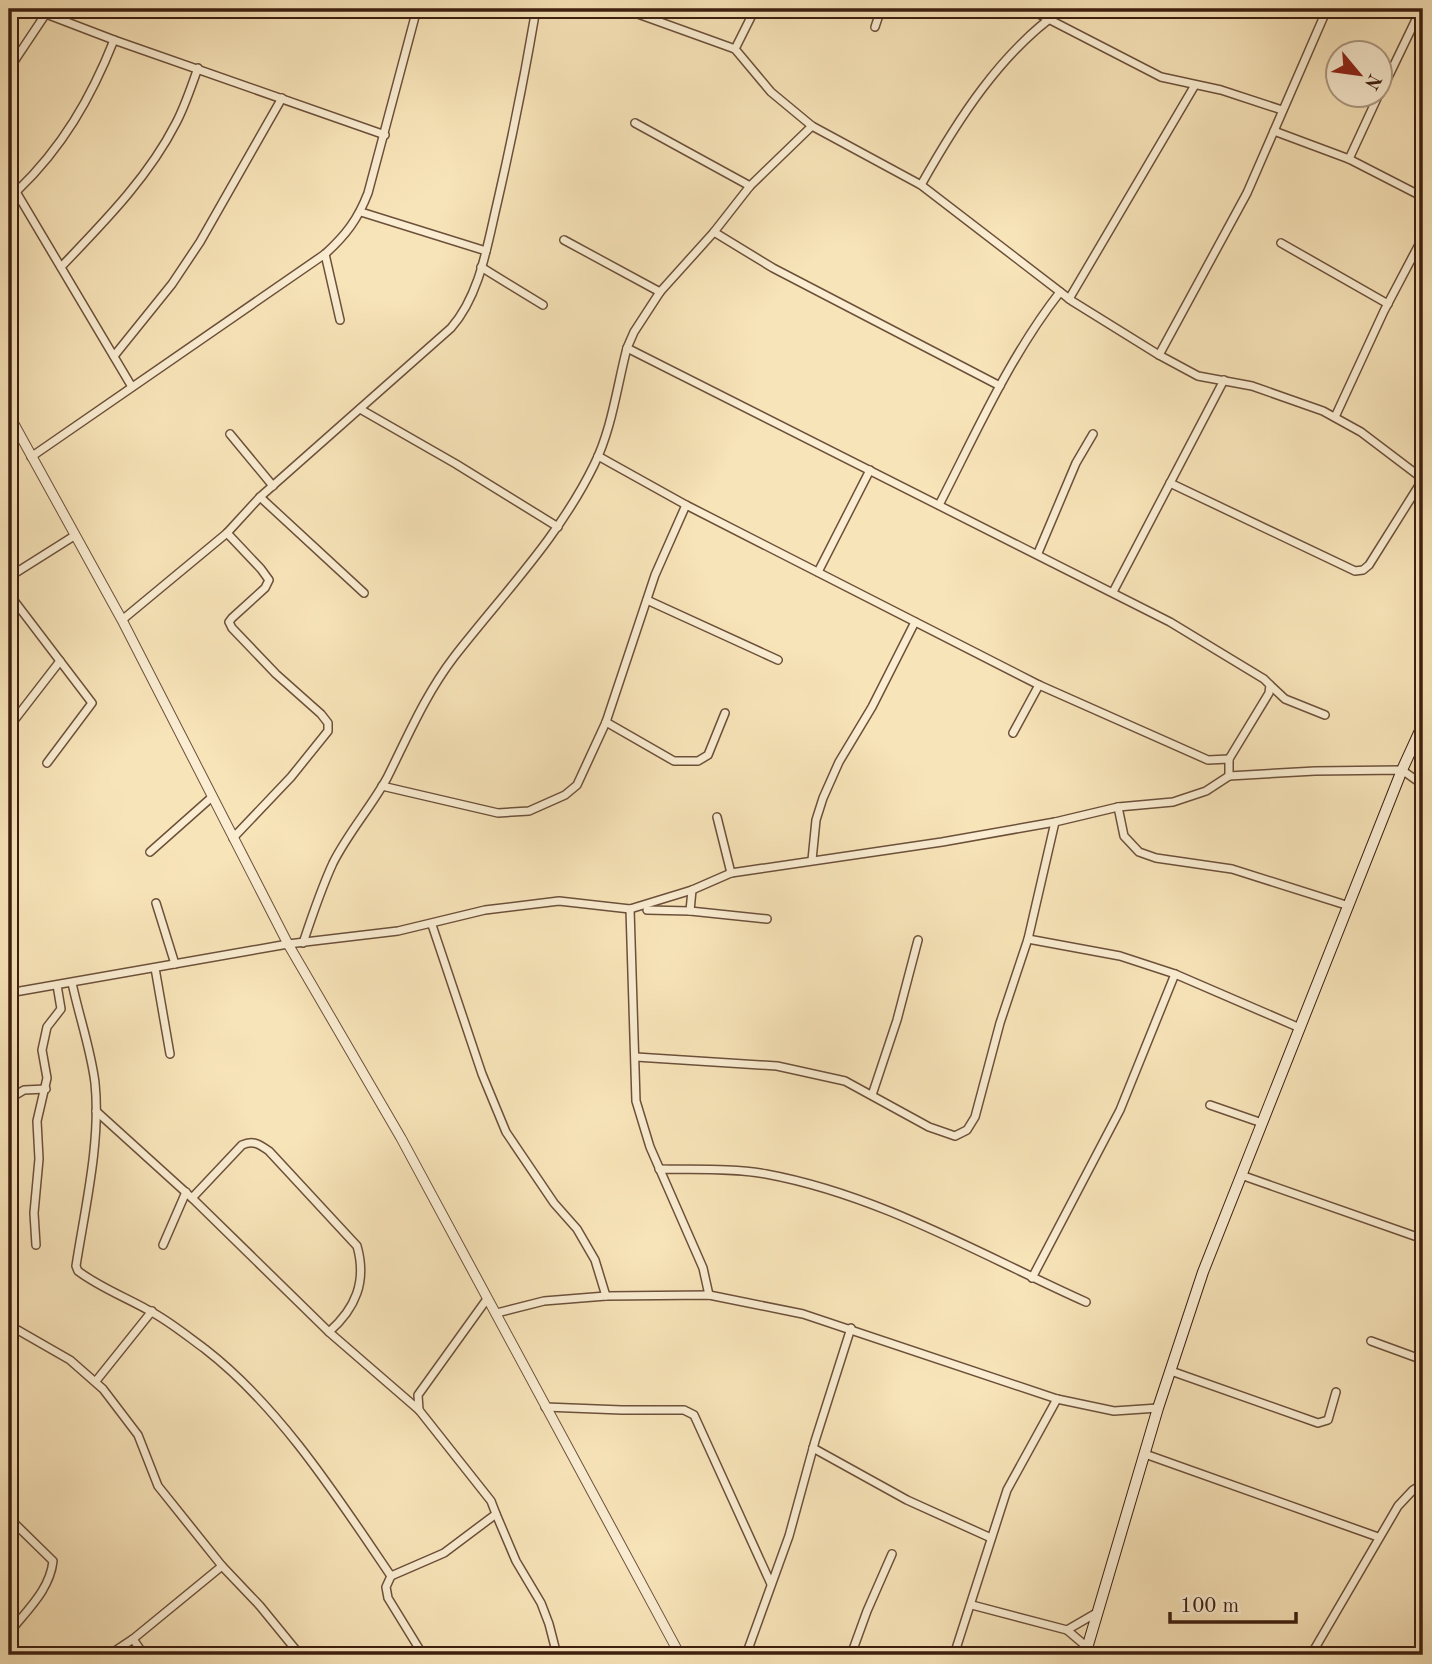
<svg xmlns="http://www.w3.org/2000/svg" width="1432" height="1664" font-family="'Old Standard TT',serif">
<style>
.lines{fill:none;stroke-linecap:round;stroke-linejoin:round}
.minor-casing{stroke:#6c503a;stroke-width:10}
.tertiary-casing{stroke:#6c503a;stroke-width:11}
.secondary-casing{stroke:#3d1e0f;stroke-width:12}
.minor{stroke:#faedd2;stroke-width:7}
.tertiary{stroke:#faedd2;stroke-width:9}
.secondary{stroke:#faedd2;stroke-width:10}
</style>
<rect width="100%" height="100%" fill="#f8e4b9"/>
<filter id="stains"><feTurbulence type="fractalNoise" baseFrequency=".00286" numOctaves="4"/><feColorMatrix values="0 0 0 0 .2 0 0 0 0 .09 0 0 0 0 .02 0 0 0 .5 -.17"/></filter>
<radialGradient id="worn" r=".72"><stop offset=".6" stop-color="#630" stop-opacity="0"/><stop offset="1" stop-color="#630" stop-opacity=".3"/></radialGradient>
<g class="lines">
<defs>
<g id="minor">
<polyline points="624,9 735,49 771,92 812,126 921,185 1072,301 1159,355 1198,376 1252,386 1323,411 1361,432 1423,479 1369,565 1363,570 1355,571 1170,483"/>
<polyline points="1029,9 1161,77 1221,90 1282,110"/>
<polyline points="46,14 114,40 385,135"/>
<polyline points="875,27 881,9"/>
<polyline points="735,49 755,9"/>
<polyline points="9,69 49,9"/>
<polyline points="1380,94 1421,9"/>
<polyline points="635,123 750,186"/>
<polyline points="1274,131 1349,159 1423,197"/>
<polyline points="1349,159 1379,94"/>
<polyline points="9,180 132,387"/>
<path d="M 921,185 C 957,121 1001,51 1063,9"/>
<path d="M 17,191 C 62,148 91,98 114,40"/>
<polyline points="361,212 486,251"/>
<polyline points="714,232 773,268 1000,386"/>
<polyline points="564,240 660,292"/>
<polyline points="1281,243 1388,304"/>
<polyline points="325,254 340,320"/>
<path d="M 61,267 C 103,223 148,178 176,123 C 185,106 191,87 198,68"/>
<polyline points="481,267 543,305"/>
<polyline points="1069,299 1195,85"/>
<polyline points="627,348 1170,622 1264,679 1270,685 1269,693 1229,759 1229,776"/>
<polyline points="1159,355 1247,193 1327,9"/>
<polyline points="114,356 172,284 200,242 282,98"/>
<polyline points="360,409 456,464 558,527"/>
<polyline points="1335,417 1384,311 1423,237"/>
<polyline points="230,434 273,486"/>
<polyline points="598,456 686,505 1039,685 1208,760 1229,759"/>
<path d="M 31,457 L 325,254 C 346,235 358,219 368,193 L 417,9"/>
<polyline points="260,497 364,593"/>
<path d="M 939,505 C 976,433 1010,356 1060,292"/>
<polyline points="227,533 261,569 269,580 265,588 232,618 229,622 232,628 276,674 321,714 328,723 328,731 291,777 233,838"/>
<polyline points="1038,553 1076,463 1093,434"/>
<polyline points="818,572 870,470"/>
<polyline points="9,577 74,536"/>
<polyline points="1113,592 1224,380"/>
<polyline points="9,594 92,703 47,763"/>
<polyline points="647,600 778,660"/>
<path d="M 122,620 L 227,533 L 260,497 L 451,328 C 480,295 487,246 497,204 C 512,139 525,74 536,9"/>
<polyline points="1270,685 1285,699 1325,715"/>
<polyline points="606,722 674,761 698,761 708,755 725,713"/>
<polyline points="9,727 60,661"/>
<polyline points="1013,733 1039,685"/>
<polyline points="382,786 498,813 529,811 565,795 577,785 606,722 655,575 686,505"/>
<polyline points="1118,807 1124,836 1139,852 1156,858 1232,869 1349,906"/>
<polyline points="717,817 731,873"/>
<polyline points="150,852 212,797"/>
<polyline points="812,860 816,820 823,798 839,762 872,707 915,622"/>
<polyline points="156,903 175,964"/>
<polyline points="630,909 636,1101 650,1147 703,1268 709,1295"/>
<polyline points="647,910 690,911 767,919"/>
<polyline points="690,911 692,890"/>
<polyline points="432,925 482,1074 506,1132 554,1203 577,1229 595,1260 606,1296"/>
<polyline points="1028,939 1120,956 1175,974 1300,1028"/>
<path d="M 303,943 C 312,916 321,889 333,863 C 348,833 371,807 387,778 C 408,736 425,695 454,657 C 503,594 559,537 594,465 C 612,429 617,386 627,348 L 634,332 L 660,292 L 714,232 L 750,186 L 812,126"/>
<polyline points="155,968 170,1054"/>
<path d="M 72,983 C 79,1016 91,1050 95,1083 C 101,1141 85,1208 76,1266 L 78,1271 C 99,1287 125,1297 148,1310 C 168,1320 187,1336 205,1349 C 280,1407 338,1498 391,1576"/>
<polyline points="9,993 288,944 398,931 485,910 559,901 630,909 692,890 731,873 942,842 1055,822 1118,807 1173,802 1206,791 1229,776 1315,771 1402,770 1423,785"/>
<polyline points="636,1057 777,1066 845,1081 929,1127 955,1136 967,1130 975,1117 1000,1023 1028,939 1055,822"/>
<polyline points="872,1095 897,1020 918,940"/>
<polyline points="9,1099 24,1090 46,1089"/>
<polyline points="1210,1105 1262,1123"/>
<polyline points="96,1111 192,1198 329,1332 419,1410"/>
<path d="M 659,1169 C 694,1170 731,1168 766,1174 C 880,1195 981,1255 1086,1302"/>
<polyline points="1241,1175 1423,1239"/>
<path d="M 192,1198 L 242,1145 C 253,1140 259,1144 269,1151 L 357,1246 C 367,1281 356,1308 329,1332"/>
<polyline points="36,1245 34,1213 39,1159 37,1121 47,1078 42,1050 47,1027 61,1009 57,985"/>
<polyline points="163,1245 186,1192"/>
<polyline points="1032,1278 1120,1110 1175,974"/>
<polyline points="497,1313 544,1301 606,1296 709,1295 803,1314 1057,1399 1114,1411 1158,1408"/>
<polyline points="9,1325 70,1360 103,1389 138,1435 158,1486 222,1566 260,1606 300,1655"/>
<polyline points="1371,1341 1423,1360"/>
<polyline points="1171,1371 1318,1423 1328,1420 1336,1392"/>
<polyline points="96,1381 152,1311"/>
<polyline points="545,1407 622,1410 684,1410 694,1415 771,1584"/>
<polyline points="813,1448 907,1500 991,1538"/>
<polyline points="1145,1454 1378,1537"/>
<polyline points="496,1514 516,1561 541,1603 549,1624 557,1655"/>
<path d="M 9,1518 L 53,1561 C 50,1590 26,1611 9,1633"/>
<polyline points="972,1605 1067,1630 1098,1612"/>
<polyline points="1067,1630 1087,1647"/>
<polyline points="133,1639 144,1655"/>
<polyline points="109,1655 133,1639 222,1566"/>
<polyline points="423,1655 388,1598 386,1587 391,1576 444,1553 496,1514 491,1501 419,1410 418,1395 487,1299"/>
<polyline points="746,1655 789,1536 815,1441 851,1328"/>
<polyline points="851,1655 867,1611 892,1554"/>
<polyline points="954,1655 1007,1490 1057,1399"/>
<polyline points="1311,1655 1398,1506 1413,1490 1423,1484"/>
</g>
<polyline id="tertiary" points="9,415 122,620 288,944 401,1138 680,1655"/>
<polyline id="secondary" points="1085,1655 1158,1408 1203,1272 1402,770 1423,724"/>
</defs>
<use href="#minor" class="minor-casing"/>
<use href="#tertiary" class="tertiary-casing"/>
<use href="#secondary" class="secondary-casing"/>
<use href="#minor" class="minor"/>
<use href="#tertiary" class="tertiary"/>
<use href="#secondary" class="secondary"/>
</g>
<rect width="1432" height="1664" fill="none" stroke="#f8e4b9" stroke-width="35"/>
<rect x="10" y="10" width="1411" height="1643" fill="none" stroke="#3d1e0f" stroke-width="3.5"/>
<rect x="18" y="18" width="1397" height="1629" fill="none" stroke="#3d1e0f" stroke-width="2"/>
<g transform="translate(1359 74) rotate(119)"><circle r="33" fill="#faedd2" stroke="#ae9a84" stroke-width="2"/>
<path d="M0-5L12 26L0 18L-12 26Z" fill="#8f2418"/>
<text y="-10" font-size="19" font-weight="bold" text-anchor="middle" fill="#3d1e0f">N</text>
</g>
<path d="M1170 1612v10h126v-10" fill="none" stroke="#3d1e0f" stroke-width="3.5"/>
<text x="1180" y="1612" font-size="21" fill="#3d1e0f" stroke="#faedd2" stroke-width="5" paint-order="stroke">100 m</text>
<rect width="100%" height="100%" filter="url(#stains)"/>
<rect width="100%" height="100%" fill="url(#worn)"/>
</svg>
